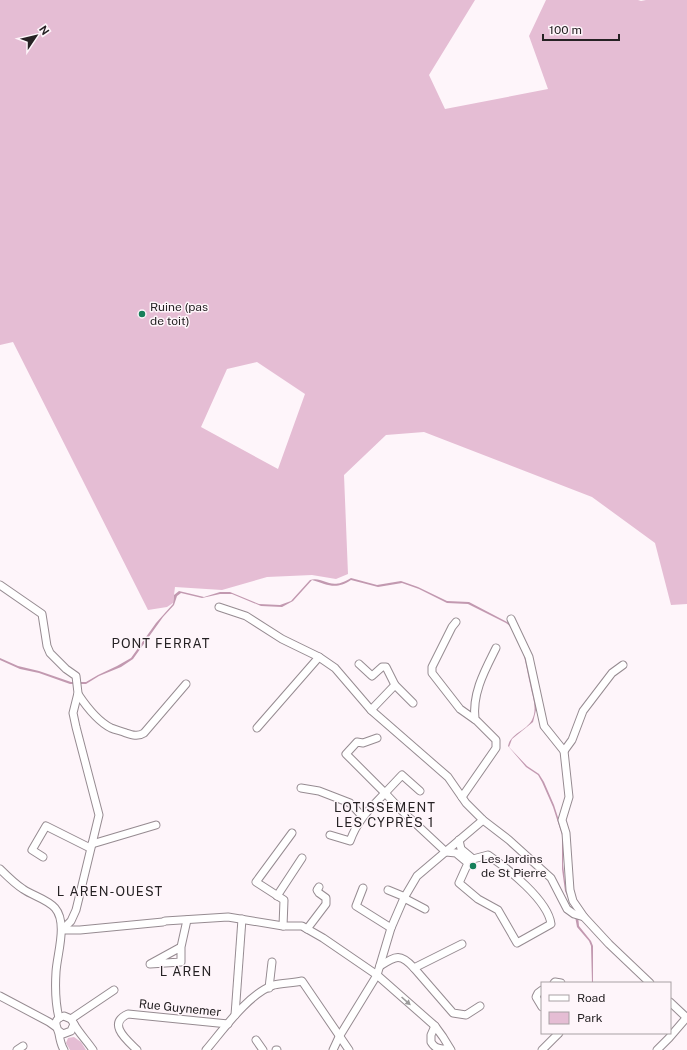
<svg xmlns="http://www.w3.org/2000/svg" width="687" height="1050" font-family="'Public Sans',sans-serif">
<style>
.green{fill:#e5bdd4;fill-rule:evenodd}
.water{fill:#c299b0}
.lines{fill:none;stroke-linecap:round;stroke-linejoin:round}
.minor-casing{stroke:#968b91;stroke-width:9}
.minor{stroke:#fff;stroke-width:7}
.oneway{fill:#9d9c9c}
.poi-dot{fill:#167f5a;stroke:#fef5fa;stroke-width:1.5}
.labels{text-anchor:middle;stroke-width:3;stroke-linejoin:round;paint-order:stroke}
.poi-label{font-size:12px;fill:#262224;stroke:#fef5fa;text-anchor:start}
.street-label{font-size:12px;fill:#262224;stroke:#fef5fa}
.neighbourhood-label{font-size:13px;letter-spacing:1px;fill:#262224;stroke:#fef5fa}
</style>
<rect width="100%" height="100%" fill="#fef5fa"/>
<g class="green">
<path d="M 0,0 L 475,0 L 429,75 L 445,109 L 548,89 L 529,36 L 546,0 L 638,0 L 641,1 L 646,0 L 687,0 L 687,604 L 671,605 L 655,543 L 592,497 L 424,432 L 386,435 L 344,475 L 348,574 L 336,579 L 312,575 L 267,577 L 222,590 L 175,587 L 173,603 L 167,607 L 148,610 L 13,342 L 0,345 ZM 257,362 L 305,394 L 278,469 L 201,427 L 227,369 Z"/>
<polygon points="74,1037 81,1042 86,1050 70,1050 66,1043 68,1038"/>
</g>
<path class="water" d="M 351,578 L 377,585 L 401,581 L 418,587 L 447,601 L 469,602 L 511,624 L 524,648 L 536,699 L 536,710 L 533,722 L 512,739 L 509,747 L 527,766 L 539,774 L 544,782 L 554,805 L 564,836 L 563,864 L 566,890 L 578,915 L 579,926 L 591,941 L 593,946 L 593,983 L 592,983 L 591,946 L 589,941 L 577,927 L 574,911 L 565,891 L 562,869 L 562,835 L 553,807 L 542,782 L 538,775 L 526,767 L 508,746 C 511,733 526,731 532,720 C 538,708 532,696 530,684 C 526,666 522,634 506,623 L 468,604 L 447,603 L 419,589 L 402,583 L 378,587 L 351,580 C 336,590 328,585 312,580 L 293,601 L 282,607 L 261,606 L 232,594 L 220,594 L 202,598 L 181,593 L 177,596 L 174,605 L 163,617 L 133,659 L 121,667 L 99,676 L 86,684 L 70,684 L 39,673 L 20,669 L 0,660 L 0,658 L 18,666 L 39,671 L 71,682 L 86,682 L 98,675 L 117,666 L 131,658 L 156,623 L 173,604 L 174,595 L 179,591 L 204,597 L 220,592 L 230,592 L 259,604 L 280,605 L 291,601 L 310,580 C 325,576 329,592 351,578 Z"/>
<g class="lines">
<defs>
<g id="minor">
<polyline points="0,585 42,614 47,646 50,653 66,669 76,676 78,693 73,713 76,727 99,815 76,910 71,921 62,930"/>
<polyline points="219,607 246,616 282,639 319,657 335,668 371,710 448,777 466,803 483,820 509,840 551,878 567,909 574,914 584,917 609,944 650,983"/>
<polyline points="511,619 529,657 544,726 564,751 569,797 562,820 566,833 570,890 573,901 584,917"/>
<polyline points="456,622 452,627 432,667 432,673 460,709 477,721 496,740 496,748 462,797"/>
<polyline points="359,664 372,676 382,667 386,667 395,685"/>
<path d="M 78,694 C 86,706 97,721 111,728 C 116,730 121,731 126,733 C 132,735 138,737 144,733 L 186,684"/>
<polyline points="371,710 395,685 413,703"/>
<path d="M 475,719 C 472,693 485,670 496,648"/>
<polyline points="257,728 319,657"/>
<polyline points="377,738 363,743 357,742 346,754 385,793 402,775 420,791"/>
<polyline points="564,751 572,740 583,711 612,673 623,665"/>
<polyline points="301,788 319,791 350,803 362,816"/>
<path d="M 330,835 L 350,841 C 358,819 370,809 385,793 L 400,809 L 446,852 L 456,853 L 468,863 L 459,883 L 478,899 L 498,910 L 517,943 L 551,924 C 548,900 507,868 488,855 L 473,859 L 461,849 L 459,840"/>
<polyline points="92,844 156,825"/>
<polyline points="43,857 32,850 46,826 90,848"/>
<path d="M 0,869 C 7,876 15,884 23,889 C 33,896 47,899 55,908 C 68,923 57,954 56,972 C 55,988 55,1002 59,1018"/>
<polyline points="363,888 356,906 391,928"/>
<polyline points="388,890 405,897"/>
<polyline points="277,896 302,858"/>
<polyline points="404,898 425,909"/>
<polyline points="165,921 228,917 283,926 302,926 323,938 377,975 435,1026 443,1037 451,1050"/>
<polyline points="283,926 284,900 256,882 292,833"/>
<polyline points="307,929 326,904 326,898 319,893 317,890 319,887"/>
<polyline points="62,930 80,930 163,922"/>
<polyline points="181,947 181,962 150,964 181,947 187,920"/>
<path d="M 380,966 C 396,956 400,953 414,968 L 462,944"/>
<polyline points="414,968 453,1013 466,1015 480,1006"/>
<polyline points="554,983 555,982 561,983"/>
<polyline points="269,988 272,962"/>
<polyline points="542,990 538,993 536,997 542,1007"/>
<polyline points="0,996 49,1022 56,1027"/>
<polyline points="670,1002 687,1018"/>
<polyline points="235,1015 242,919"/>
<polyline points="71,1019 114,990"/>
<path d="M 74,1024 C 79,1033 87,1041 93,1050"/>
<path d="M 435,1026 L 431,1035 L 431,1042 C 435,1049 442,1050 449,1048"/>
<path d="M 59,1031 L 63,1034 L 71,1031 L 74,1024 L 71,1019 L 64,1016 C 51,1020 57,1026 59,1034 C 60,1040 61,1045 64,1050"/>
<polyline points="256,1040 263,1050"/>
<polyline points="17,1050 23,1046"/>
<path d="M 137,1050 C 128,1041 106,1024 128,1014 L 228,1024"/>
<path d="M 206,1050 C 223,1030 249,993 274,985 C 282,983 293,983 302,981 L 349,1050"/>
<polyline points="276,1050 277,1050"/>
<polyline points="333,1050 339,1037 377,975 391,928 404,898 417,876 483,820"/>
<polyline points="542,1050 559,1033"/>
<polyline points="657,1050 669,1038 687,1017"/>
</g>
</defs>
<use href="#minor" class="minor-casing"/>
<use href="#minor" class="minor"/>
</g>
<defs><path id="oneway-solid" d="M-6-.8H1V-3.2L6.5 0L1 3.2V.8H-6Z"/></defs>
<use class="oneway" href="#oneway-solid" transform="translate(406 1001) rotate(42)"/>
<g class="poi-dot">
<circle cx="142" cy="314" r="4"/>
<circle cx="473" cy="866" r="4"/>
</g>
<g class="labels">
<g class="poi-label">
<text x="150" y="311">Ruine (pas<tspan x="150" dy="14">de toit)</tspan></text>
<text x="481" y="863">Les Jardins<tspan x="481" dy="14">de St Pierre</tspan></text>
</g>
<g class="street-label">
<text transform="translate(180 1008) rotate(6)" y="4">Rue Guynemer</text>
</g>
<g class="neighbourhood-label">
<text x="161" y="648">PONT FERRAT</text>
<text x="385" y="812">LOTISSEMENT<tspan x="385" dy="15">LES CYPRÈS 1</tspan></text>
<text x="110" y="896">L AREN-OUEST</text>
<text x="186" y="976">L AREN</text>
</g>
</g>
<rect x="541" y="982" width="130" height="52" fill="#fef5fa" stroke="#a8a1a4"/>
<rect x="549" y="995" width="20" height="6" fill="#ffffff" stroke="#a8a1a4"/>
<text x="577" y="1002" font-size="12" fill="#262224">Road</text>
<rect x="549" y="1012" width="20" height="12" fill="#e5bdd4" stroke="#a8a1a4"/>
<text x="577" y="1022" font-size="12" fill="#262224">Park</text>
<g transform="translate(36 36) rotate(55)" stroke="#fef5fa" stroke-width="3" paint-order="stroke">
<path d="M0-3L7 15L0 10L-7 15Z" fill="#262224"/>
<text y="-6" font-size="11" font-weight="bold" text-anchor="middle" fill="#262224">N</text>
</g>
<path d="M543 34v6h76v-6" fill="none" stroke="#262224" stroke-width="2"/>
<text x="549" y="34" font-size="12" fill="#262224" stroke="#fef5fa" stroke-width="3" paint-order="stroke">100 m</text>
</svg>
